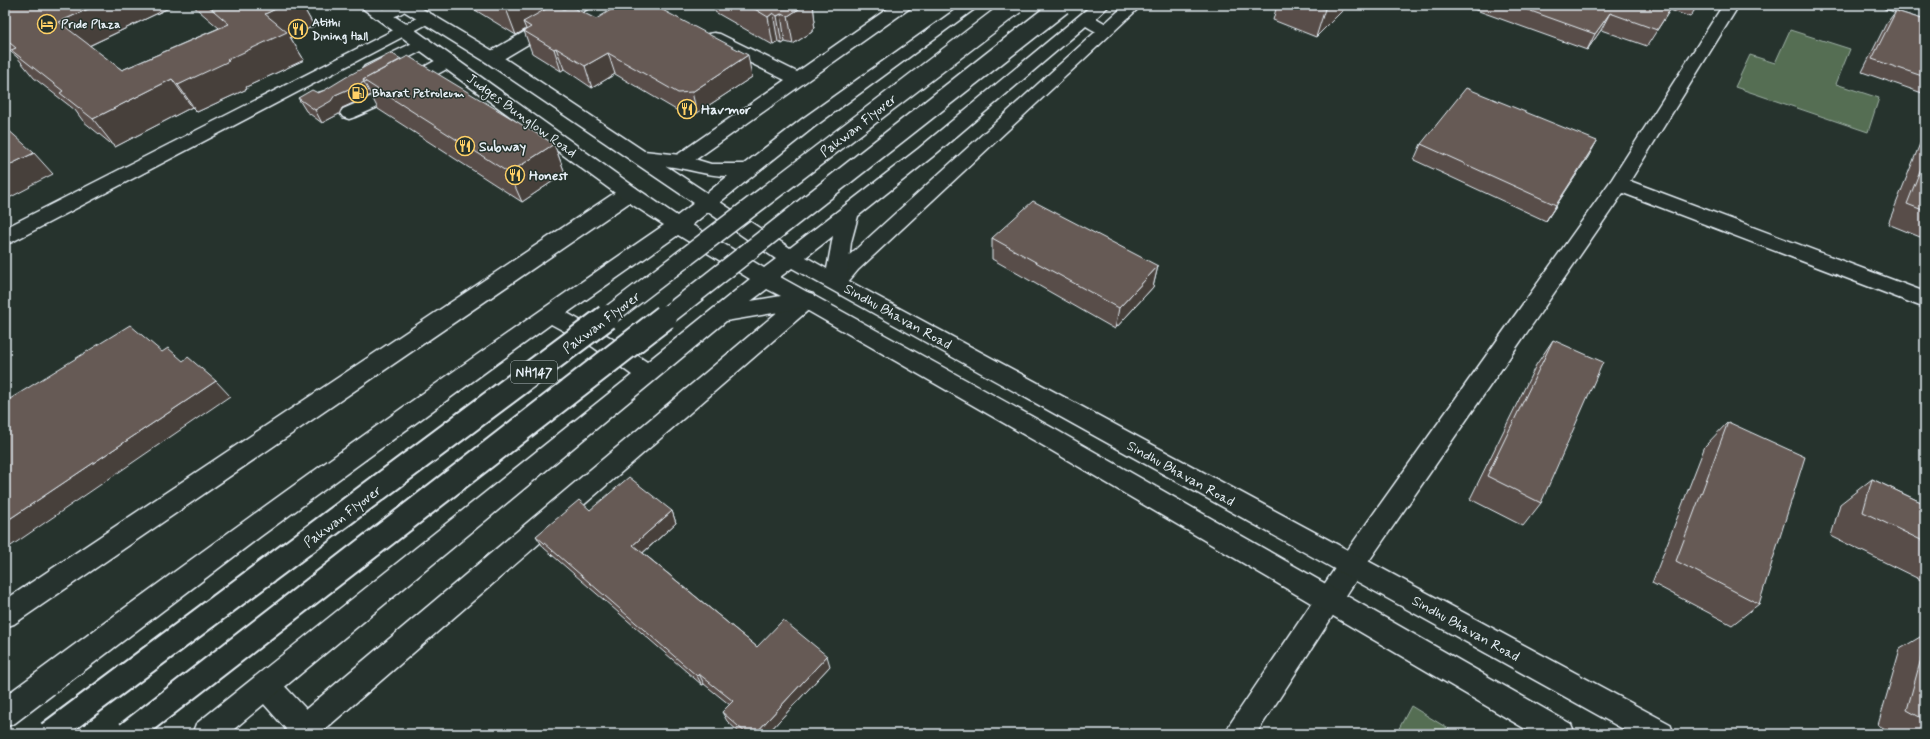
<svg xmlns="http://www.w3.org/2000/svg" width="1930" height="739" font-family="Mynerve,sans-serif">
<style>
.green{fill:#556e53;stroke:#9eb0a6}
.lines{fill:none;stroke-linecap:round;stroke-linejoin:round}
.minor-casing{stroke:#e8f1f8;stroke-width:3}
.major-casing{stroke:#e8f1f8;stroke-width:3}
.minor{fill:#26332d;fill-rule:evenodd}
.major{fill:#26332d;fill-rule:evenodd}
.highway-bridge-far1-casing{stroke:#e8f1f8;stroke-width:21;stroke-linecap:butt}
.highway-bridge-casing{stroke:#e8f1f8;stroke-width:28;stroke-linecap:butt}
.highway-bridge-far1{stroke:#26332d;stroke-width:18}
.highway-bridge{stroke:#26332d;stroke-width:24}
.wall{fill:#584d48;stroke:#e8f1f8}
.shaded-wall{fill:#473f3b;stroke:#e8f1f8}
.building{fill:#665a54;stroke:#e8f1f8}
.labels{text-anchor:middle;stroke-width:3;stroke-linejoin:round;paint-order:stroke}
.far-poi-label{font-size:12px;font-weight:bold;fill:#e8f1f8;stroke:#26332d;text-anchor:start}
.shield{fill:#26332d;stroke:#aeb8bb;stroke-width:1}
.shield-label{font-size:13px;font-weight:bold;fill:#e8f1f8}
.poi-label{font-size:14px;font-weight:bold;fill:#e8f1f8;stroke:#26332d;text-anchor:start}
.street-label{font-size:14px;fill:#e8f1f8;stroke:#26332d}
</style>
<rect width="100%" height="100%" fill="#26332d"/>
<filter id="ink" filterUnits="userSpaceOnUse"><feTurbulence type="fractalNoise" baseFrequency=".025" numOctaves="2"/><feDisplacementMap in="SourceGraphic" scale="8" xChannelSelector="R" yChannelSelector="G"/><feConvolveMatrix kernelMatrix="1 2 1 2 8 2 1 2 1" color-interpolation-filters="sRGB"/></filter>
<g filter="url(#ink)">
<g class="green">
<polygon points="1790,30 1850,49 1836,84 1879,98 1868,132 1735,87 1750,55 1775,63"/>
<polygon points="1411,706 1457,734 1396,734"/>
</g>
<g class="lines">
<defs>
<g id="minor">
<path d="M 390,5 L 411,5 C 405,14 387,21 377,18 L 375,15 L 377,12 Z"/>
<polygon points="571,5 591,5 589,8 498,62 492,63 486,62 484,58 486,54"/>
<polygon points="893,5 912,5 910,8 688,165 681,167 674,165 672,161 674,157 785,80 708,42 706,38 708,34 714,33 720,34 797,72"/>
<path d="M 1125,5 L 1142,5 L 858,270 C 849,280 843,292 829,287 L 826,282 L 844,260 Z"/>
<polygon points="1723,5 1739,5 1630,181 1925,292 1925,308 1623,193 1360,574 1256,734 1226,734 1230,724 1342,558 1612,179"/>
<polygon points="1883,5 1908,5 1925,10 1925,20 1885,8"/>
<polygon points="427,13 433,15 435,18 433,21 12,242 5,244 5,228"/>
<polygon points="423,38 429,39 431,43 429,47 377,74 371,75 365,74 362,70 365,66"/>
<polygon points="448,56 454,57 456,61 454,65 378,107 355,117 349,119 343,117 340,113 343,109 366,99 442,57"/>
<polygon points="629,186 636,188 639,193 636,198 14,624 5,627 5,600 622,188"/>
<polygon points="806,292 813,294 816,300 813,306 323,731 324,734 284,734 286,729 256,695 252,686 256,677 266,673 276,677 306,709 799,294"/>
</g>
<path id="major" d="M 358,5 L 377,5 L 411,27 L 636,188 L 677,216 L 694,203 L 486,62 L 399,8 L 397,5 L 416,5 L 498,54 L 644,151 L 681,155 L 711,164 L 744,164 L 802,119 L 962,5 L 980,5 L 814,127 L 720,202 L 790,248 L 918,149 L 1092,5 L 1110,5 L 1096,18 L 1111,27 L 1113,30 L 1111,33 C 1101,36 1095,31 1086,26 L 932,157 L 858,216 L 851,242 L 847,280 L 1670,724 L 1674,734 L 1632,734 L 792,268 L 780,277 L 1058,431 L 1571,724 L 1575,734 L 1534,734 L 1042,445 L 803,308 L 726,321 L 228,734 L 192,734 L 196,724 L 632,375 L 593,347 L 551,324 L 261,536 L 15,723 L 5,727 L 5,696 C 222,536 441,378 664,225 L 622,198 ZM 666,166 C 687,168 706,176 728,176 L 707,193 ZM 708,212 L 776,259 L 764,268 L 692,225 ZM 678,235 L 750,279 L 647,362 L 608,336 L 567,313 ZM 833,236 L 827,269 L 806,257 ZM 767,289 L 781,296 L 751,301 Z"/>
</defs>
<use href="#minor" class="minor-casing"/>
<use href="#major" class="major-casing"/>
<use href="#minor" class="minor"/>
<use href="#major" class="major"/>
<defs>
<g id="highway-bridge-far1">
<polyline points="606,318 1015,5"/>
<polyline points="664,318 1062,5"/>
</g>
<g id="highway-bridge">
<polyline points="49,734 607,317"/>
<polyline points="128,734 665,317"/>
</g>
</defs>
<use href="#highway-bridge-far1" class="highway-bridge-far1-casing"/>
<use href="#highway-bridge" class="highway-bridge-casing"/>
<use href="#highway-bridge-far1" class="highway-bridge-far1"/>
<use href="#highway-bridge" class="highway-bridge"/>
</g>
<g class="wall">
<polygon points="5,5 175,5 89,46 122,70 219,28 192,5 302,5 314,26 290,37 304,60 246,87 247,89 197,112 192,107 115,147 83,121 75,110 34,78 17,57 5,47"/>
<polygon points="467,5 543,5 545,10 564,9 596,19 752,77 697,113 683,114 615,74 592,88 564,69 561,71 532,53 524,31 526,30 526,29 516,35"/>
<polygon points="714,5 813,5 815,22 814,23 815,28 812,30 812,32 793,44 785,42 782,44 778,42 773,45 715,12"/>
<polygon points="1277,5 1348,5 1316,37 1273,20"/>
<polygon points="1462,5 1698,5 1690,17 1670,10 1647,46 1601,30 1587,50"/>
<polygon points="1896,11 1925,20 1925,94 1862,72 1886,24"/>
<polygon points="401,59 554,144 565,173 522,202 378,109 371,95 342,108 339,114 322,123 306,111 298,98 325,90"/>
<polygon points="1925,119 1925,128 1923,127"/>
<polygon points="1925,131 1925,239 1888,224"/>
<polygon points="1597,141 1588,157 1546,221 1414,160 1421,144"/>
<polygon points="992,238 1158,266 1153,287 1115,329 992,259"/>
<polygon points="1553,340 1541,503 1523,526 1470,499 1536,365"/>
<polygon points="1728,422 1759,604 1732,625 1652,583 1705,446"/>
<polygon points="1872,479 1925,504 1925,582 1831,536 1840,504"/>
<polygon points="590,510 672,511 676,523 643,553 757,647 830,666 767,734 741,734 727,721 722,712 730,705 704,684 702,685 544,548 536,536"/>
<polygon points="1925,634 1925,734 1895,734 1878,725 1900,649"/>
</g>
<g class="shaded-wall">
<polygon points="97,5 175,5 80,50 59,22"/>
<polygon points="284,5 302,5 314,26 290,37 304,60 246,87 247,89 197,112 178,85 227,60 265,14"/>
<polygon points="508,5 543,5 548,17 523,22 526,29 516,35 505,6"/>
<polygon points="805,5 813,5 815,22 814,23 815,28 812,30 812,32 793,44 788,16"/>
<polygon points="1329,5 1348,5 1316,37 1325,9"/>
<polygon points="773,13 778,42 773,45 768,17"/>
<polygon points="1610,13 1601,30 1587,50 1595,34"/>
<polygon points="781,14 785,42 782,44 777,16"/>
<polygon points="556,48 564,69 561,71 554,49"/>
<polygon points="608,53 615,74 592,88 585,66"/>
<polygon points="748,55 752,77 697,113 692,92"/>
<polygon points="172,79 192,107 115,147 93,119"/>
<polygon points="364,82 371,95 342,108 339,114 322,123 315,110 335,95"/>
<polygon points="1597,141 1588,157 1546,221 1556,205"/>
<polygon points="554,144 565,173 522,202 509,173"/>
<polygon points="34,153 53,174 29,186 30,187 9,198 5,195 5,169 9,165"/>
<polygon points="1158,266 1153,287 1115,329 1119,308"/>
<polygon points="216,381 230,396 5,550 5,522"/>
<polygon points="672,511 676,523 639,556 633,545"/>
<polygon points="827,656 830,666 767,734 755,734"/>
<polygon points="699,674 704,684 702,685 697,676"/>
</g>
<g class="building">
<polygon points="5,5 97,5 59,22 122,70 229,24 207,5 284,5 265,14 287,32 227,60 229,61 178,85 172,79 93,119 60,93 63,91 11,50 16,48 5,39"/>
<polygon points="553,5 557,5 564,9 570,6 596,19 619,5 653,5 748,55 692,92 678,93 608,53 585,66 556,48 554,49 524,31 531,27 523,22"/>
<polygon points="748,5 805,5 788,16 781,14 777,16 773,13 768,17"/>
<polygon points="1314,5 1329,5 1325,9"/>
<polygon points="1514,5 1673,5 1657,30 1610,13 1595,34"/>
<polygon points="1896,11 1925,20 1925,77 1872,59"/>
<polygon points="391,53 401,59 363,80 364,82 358,85 335,95 331,101 315,110 298,98 312,90 318,93 325,90 348,76"/>
<polygon points="408,56 554,144 509,173 363,80"/>
<polygon points="1466,88 1597,141 1556,205 1421,144"/>
<polygon points="5,127 34,153 9,165 10,166 5,169"/>
<polygon points="1925,158 1925,211 1907,204"/>
<polygon points="1033,201 1158,266 1119,308 992,238"/>
<polygon points="130,325 162,352 168,348 183,361 188,357 216,381 5,522 5,402"/>
<polygon points="1553,340 1603,362 1541,503 1487,476"/>
<polygon points="1728,422 1805,457 1759,604 1676,561"/>
<polygon points="629,477 672,511 633,545 757,647 783,620 827,656 755,734 747,734 722,712 733,701 699,674 697,676 536,536 579,500 590,510"/>
<polygon points="1872,479 1925,504 1925,542 1863,512"/>
<polygon points="1925,644 1925,720 1907,710"/>
</g>
</g>
<defs>
<symbol id="hotel-ring" viewBox="-11 -11 22 22"><circle r="9.5" fill="#26332d" stroke="#ffd166" stroke-width="1.5"/><path d="M-6-4.5h1.5V1H6V5H4.5V3h-9V5H-6ZM-4 0a1.8 1.8 0 1 1 3.6 0ZM.5 0V-2.5h3Q6-2.5 6 0Z" fill="#ffd166"/></symbol>
<symbol id="restaurant-ring" viewBox="-11 -11 22 22"><circle r="9.5" fill="#26332d" stroke="#ffd166" stroke-width="1.5"/><path d="M-5-6h1v4h1v-4h1v4h1v-4h1v5L-1.5 .5V6h-2V.5L-5-1ZM5-6V6H3V1.5H1.5Q1.5-4 5-6Z" fill="#ffd166"/></symbol>
<symbol id="fuel-ring" viewBox="-11 -11 22 22"><circle r="9.5" fill="#26332d" stroke="#ffd166" stroke-width="1.5"/><path d="M-5.5-6h7V0h2V4h1.3V-2.5L3-4.5l.8-.8L6-3V5H2.5V1h-1V6h-7ZM-4.2-4.7v3.2H.2V-4.7Z" fill="#ffd166"/></symbol>
</defs>
<g fill-rule="evenodd">
<use href="#hotel-ring" x="36" y="13" width="22" height="22"/>
<use href="#restaurant-ring" x="287" y="18" width="22" height="22"/>
<use href="#fuel-ring" x="347" y="82" width="22" height="22"/>
<use href="#restaurant-ring" x="676" y="98" width="22" height="22"/>
<use href="#restaurant-ring" x="454" y="135" width="22" height="22"/>
<use href="#restaurant-ring" x="504" y="164" width="22" height="22"/>
</g>
<g class="labels">
<g class="far-poi-label">
<text x="312" y="26">Atithi<tspan x="312" dy="14">Dining Hall</tspan></text>
<text x="61" y="28">Pride Plaza</text>
<text x="372" y="97">Bharat Petroleum</text>
</g>
<rect class="shield" x="511" y="361" width="46" height="22" rx="3"/>
<g class="shield-label">
<text x="534" y="377">NH147</text>
</g>
<g class="poi-label">
<text x="701" y="114">Havmor</text>
<text x="479" y="151">Subway</text>
<text x="529" y="180">Honest</text>
</g>
<g class="street-label">
<text transform="translate(522 115) rotate(36)" y="5">Judges Bunglow Road</text>
<text transform="translate(858 125) rotate(-38)" y="5">Pakwan Flyover</text>
<text transform="translate(898 316) rotate(29)" y="5">Sindhu Bhavan Road</text>
<text transform="translate(601 322) rotate(-37)" y="5">Pakwan Flyover</text>
<text transform="translate(1181 473) rotate(29)" y="5">Sindhu Bhavan Road</text>
<text transform="translate(342 516) rotate(-37)" y="5">Pakwan Flyover</text>
<text transform="translate(1466 628) rotate(29)" y="5">Sindhu Bhavan Road</text>
</g>
</g>
<rect width="1930" height="739" fill="none" stroke="#26332d" stroke-width="20"/>
<rect x="10" y="10" width="1910" height="719" fill="none" stroke="#e8f1f8" stroke-width="1.5" filter="url(#ink)"/>
</svg>
